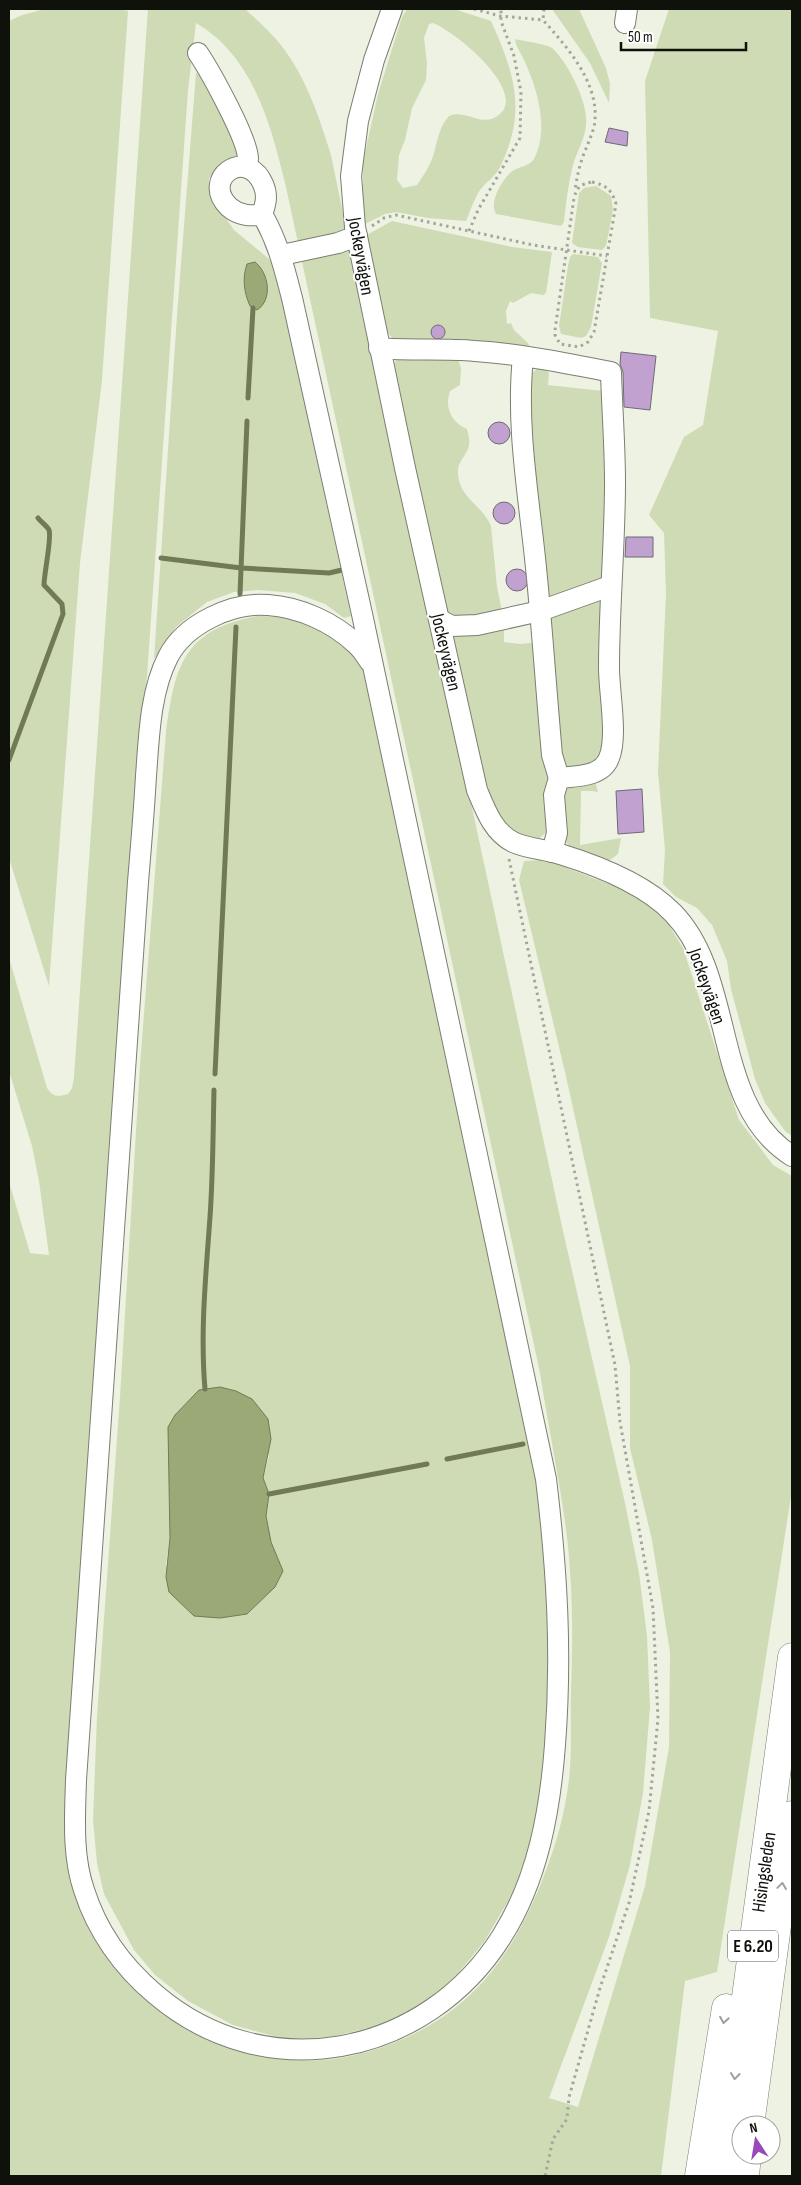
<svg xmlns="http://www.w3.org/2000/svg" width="801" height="2185" font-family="'Sofia Sans Condensed',sans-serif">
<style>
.green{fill:#cfdbb5;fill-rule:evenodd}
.water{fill:#9aa975;stroke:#707b55}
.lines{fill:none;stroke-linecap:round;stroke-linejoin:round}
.stream{stroke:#707b55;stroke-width:5}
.building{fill:#c0a1cf;stroke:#716976}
.minor-casing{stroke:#7a7f71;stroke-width:22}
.highway-casing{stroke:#7a7f71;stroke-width:29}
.path{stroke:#a3a79a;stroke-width:3;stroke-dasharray:2.5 4;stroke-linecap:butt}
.minor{stroke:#fff;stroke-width:20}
.highway{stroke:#fff;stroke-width:28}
.oneway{stroke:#9fa09d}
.labels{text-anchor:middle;stroke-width:4;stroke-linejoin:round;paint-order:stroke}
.shield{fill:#fff;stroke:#575854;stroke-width:1}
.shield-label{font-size:18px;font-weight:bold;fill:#0f110b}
.street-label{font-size:19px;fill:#0f110b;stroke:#fff}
</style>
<rect width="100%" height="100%" fill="#edf2e2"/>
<g class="green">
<polygon points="45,9 118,9 128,11 102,380 80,563 49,986 9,858 9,21 22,15"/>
<path d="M 148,9 L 245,9 C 255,18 266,28 275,38 C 304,71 318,113 331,155 L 395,466 L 462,761 L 563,1231 L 625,1503 L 639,1573 L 647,1636 L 650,1707 L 643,1793 L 630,1865 L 609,1937 L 549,2098 L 578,2107 L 645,1886 L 669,1747 L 670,1652 L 652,1540 L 630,1448 L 630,1366 L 565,1072 L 519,880 L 524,861 L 546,860 L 640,896 L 667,922 L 683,948 L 739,1120 L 773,1165 L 792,1176 L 792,1490 L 717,1972 L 685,1981 L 661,2176 L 9,2176 L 9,1182 L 30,1253 L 49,1255 L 39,1181 L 32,1146 L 9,1071 L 9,958 L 47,1088 C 53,1097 58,1097 68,1094 L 72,1088 L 74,1077 ZM 196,23 C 254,57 271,126 286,187 L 540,1373 C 548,1425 559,1477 566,1529 C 573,1583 573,1638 571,1692 C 570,1725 573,1760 567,1793 C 562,1826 552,1856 540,1886 C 505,1971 458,2025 367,2052 C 285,2076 204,2048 141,1993 L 73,1866 L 134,862 L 188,90 Z"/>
<path d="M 407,9 L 454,9 L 491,21 C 515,74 527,112 500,167 C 496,176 486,182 480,190 C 474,199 470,212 466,221 L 428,218 L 396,212 L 385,214 L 363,225 L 363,162 L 378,94 L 402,17 ZM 433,23 C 455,31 536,97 494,118 C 479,125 464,109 449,116 C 439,127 438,139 434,153 C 431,164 424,175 417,185 L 403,188 L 397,180 L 399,155 L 405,140 L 412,108 L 426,80 L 427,63 L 424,38 L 429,24 Z"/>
<polygon points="552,9 579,9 606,68 610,84 609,103 590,63"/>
<polygon points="669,9 792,9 792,1136 785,1131 765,1103 755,1079 731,989 727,961 712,925 697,908 676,897 663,884 665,850 658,772 666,594 664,533 649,515 684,437 703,425 718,331 650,318 645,81"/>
<path d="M 515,39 C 523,41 547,44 552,48 C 568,62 589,104 586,125 C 585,139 577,151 573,165 C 568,184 566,203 564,222 L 561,226 L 496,214 C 489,202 501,182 510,173 C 517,166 531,167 535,157 C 549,127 537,88 524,60 C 521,53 516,47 515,39 Z"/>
<polygon points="196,73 203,73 241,160 220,168 209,178 211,197 234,230 274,263 351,616 344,618 325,604 295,593 258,590 234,592 207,602 176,627 154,659 177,315"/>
<polygon points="596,186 611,196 613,210 606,246 602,250 578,247 572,243 579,193 584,188"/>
<polygon points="392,221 512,247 552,252 546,293 543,295 531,293 513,303 510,301 506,311 507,324 511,323 514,330 529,344 528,347 393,339 385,329 365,236"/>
<polygon points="573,254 598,257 602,263 591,327 586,336 581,338 561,334 559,326 568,266 570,257"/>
<path d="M 432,357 L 458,359 L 461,368 L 460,385 L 450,391 C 444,408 452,423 467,429 C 468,434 470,440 469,445 C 468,454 458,461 458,470 C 457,498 482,504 491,526 L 497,587 L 503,616 L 447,616 L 393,366 L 397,359 C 404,357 422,358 432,357 Z"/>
<polygon points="538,368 545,369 549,373 548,385 603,391 606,439 604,581 547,603 528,462 531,374"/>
<polygon points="603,594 604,741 598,761 571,769 562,766 547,615"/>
<path d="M 257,616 C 304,616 324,631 361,658 L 500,1280 L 547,1536 L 551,1725 L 535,1825 L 528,1851 L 512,1894 L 484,1942 L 455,1977 L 426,2003 L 385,2024 L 335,2036 L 309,2039 L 281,2038 L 233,2025 L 188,2001 L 155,1975 L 134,1950 L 104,1894 L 97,1863 L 93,1820 L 97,1716 L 120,1397 L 140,1065 L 166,732 C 175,666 183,630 257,616 ZM 220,1387 L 269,1456 L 263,1478 L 269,1494 L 266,1516 L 271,1542 L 283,1571 L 275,1587 L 247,1614 L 194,1616 L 184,1606 L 166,1564 L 170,1538 L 169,1487 L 199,1390 Z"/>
<polygon points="504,624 504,642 520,644 538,642 549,769 548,831 536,841 524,840 491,812 451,635"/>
<polygon points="595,781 598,792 592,791 581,791 580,845 621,838 618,854 607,862 570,847 566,842 563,837 564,788"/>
</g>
<g class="water">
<path d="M 255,262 C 269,273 273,300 257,310 L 250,306 C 244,292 242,279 247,264 Z"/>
<polygon points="220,1387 236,1391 252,1399 268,1419 271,1439 263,1478 269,1494 266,1516 271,1542 283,1571 275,1587 247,1614 220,1618 194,1616 169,1592 166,1577 170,1538 168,1427 175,1415 199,1390"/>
</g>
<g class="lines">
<g class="stream">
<polyline points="248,398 253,308"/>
<polyline points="161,558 241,568 329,573 342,570"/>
<polyline points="240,594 247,421"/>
<path d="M 9,760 L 63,614 L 62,604 L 44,585 C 44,573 52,538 49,530 C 47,526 41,522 38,518"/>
<polyline points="215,1074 236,627"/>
<path d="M 205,1389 C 200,1331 206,1274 210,1217 C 213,1175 213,1133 214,1090"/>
<polyline points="447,1459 523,1444"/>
<polyline points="269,1494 427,1464"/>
</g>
</g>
<g class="building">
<polygon points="609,128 628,132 627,146 605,142"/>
<circle cx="438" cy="332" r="7"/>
<polygon points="621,352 656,356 650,410 624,407 623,372 620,364"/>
<circle cx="499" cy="433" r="11"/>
<circle cx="504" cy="513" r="11"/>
<polygon points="626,537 653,537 653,557 625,557"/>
<circle cx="517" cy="580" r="11"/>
<polygon points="642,789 644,832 618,834 616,791"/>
</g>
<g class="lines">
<defs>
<g id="minor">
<path d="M 392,9 L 374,60 L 358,121 L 351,176 L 355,227 L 405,468 L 477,790 C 485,809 493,832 513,842 C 527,849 545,849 560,854 C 599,866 645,884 673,913 C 737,979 710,1104 792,1156"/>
<polyline points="625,23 627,9"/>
<path d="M 198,53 C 210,71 248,139 248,159 C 248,162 247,164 246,167"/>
<path d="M 262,214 C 251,217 238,215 229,207 C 200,179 246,146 263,184 C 268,195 266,204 262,214 C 278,242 284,267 292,298 L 362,614 L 546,1479 C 557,1570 562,1653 555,1745 C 550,1811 538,1879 502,1936 C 426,2057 266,2089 155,1994 C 123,1967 97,1931 84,1890 C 72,1855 75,1816 76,1780 L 138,882 C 141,847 144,811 146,776 C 149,737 150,692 168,657 C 185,624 232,602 268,605 C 299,607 333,622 356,644 C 362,649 366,656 370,662"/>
<polyline points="282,255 338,243 357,236"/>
<path d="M 379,348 C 411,351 443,348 475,351 C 520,354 566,363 611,372 C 612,409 615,445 615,482 C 615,544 609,606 609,668 C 609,692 618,737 609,758 C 602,777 576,776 559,778 L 554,795 L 557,833 L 552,852"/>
<path d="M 523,357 C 516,423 528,492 535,558 C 542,624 546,690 552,755 L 559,778"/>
<polyline points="440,620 452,626 477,625 540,611 610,586"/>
</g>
<g id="highway">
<polyline points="750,2125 792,1815"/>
<polyline points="699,2176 726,2008"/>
<polyline points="724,2176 736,2071 792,1657"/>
<polyline points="745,2176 747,2155"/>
</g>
</defs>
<use href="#minor" class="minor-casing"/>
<use href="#highway" class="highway-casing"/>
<g class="path">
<polyline points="474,9 500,16 543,20"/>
<path d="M 544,9 L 543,20 C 568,48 602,86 594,127 C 591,137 587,146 583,156 C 579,167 577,178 575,190"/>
<path d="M 592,182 C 606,185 612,190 616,204 L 594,332 L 588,342 L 579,347 L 560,344 L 555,335 L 555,330 L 574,198 C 577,187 581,184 592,182 Z"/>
<polyline points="372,226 384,218 396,215 533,245 607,256"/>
<polyline points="469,231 478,210 520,138 521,92 514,56 501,21 501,9"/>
<polyline points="509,859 615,1365 620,1422 653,1608 658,1719 649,1811 629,1903 600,1988 569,2097 567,2119 553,2139 545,2176"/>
</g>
<use href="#minor" class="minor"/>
<use href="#highway" class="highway"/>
</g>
<defs><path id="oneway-chevron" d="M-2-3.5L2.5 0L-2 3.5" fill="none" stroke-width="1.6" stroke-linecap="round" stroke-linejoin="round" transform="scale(1.25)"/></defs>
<g class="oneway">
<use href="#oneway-chevron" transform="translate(782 1886) rotate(-82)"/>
<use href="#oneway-chevron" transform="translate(724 2020) rotate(99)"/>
<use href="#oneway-chevron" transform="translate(735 2076) rotate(97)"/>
</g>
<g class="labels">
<rect class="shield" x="728" y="1930.5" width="50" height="31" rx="4"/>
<g class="shield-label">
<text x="753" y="1952">E 6.20</text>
</g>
<g class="street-label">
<text transform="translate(362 256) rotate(80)" y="7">Jockeyvägen</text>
<text transform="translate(447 652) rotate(77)" y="7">Jockeyvägen</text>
<text transform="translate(708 986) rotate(71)" y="7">Jockeyvägen</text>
<text transform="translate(763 1872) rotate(-82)" y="7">Hisingsleden</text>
</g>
</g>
<rect width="801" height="2185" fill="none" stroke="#0f110b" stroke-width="20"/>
<g transform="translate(756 2140) rotate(348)"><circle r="24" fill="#ffffff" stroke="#9fa09d"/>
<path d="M0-4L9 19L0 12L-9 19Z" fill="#9849ba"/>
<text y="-8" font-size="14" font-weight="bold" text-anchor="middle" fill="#0f110b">N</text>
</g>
<path d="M621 42v8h125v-8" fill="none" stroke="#0f110b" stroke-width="2.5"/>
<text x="628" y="42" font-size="15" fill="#0f110b" stroke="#ffffff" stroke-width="4" paint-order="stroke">50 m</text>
</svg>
